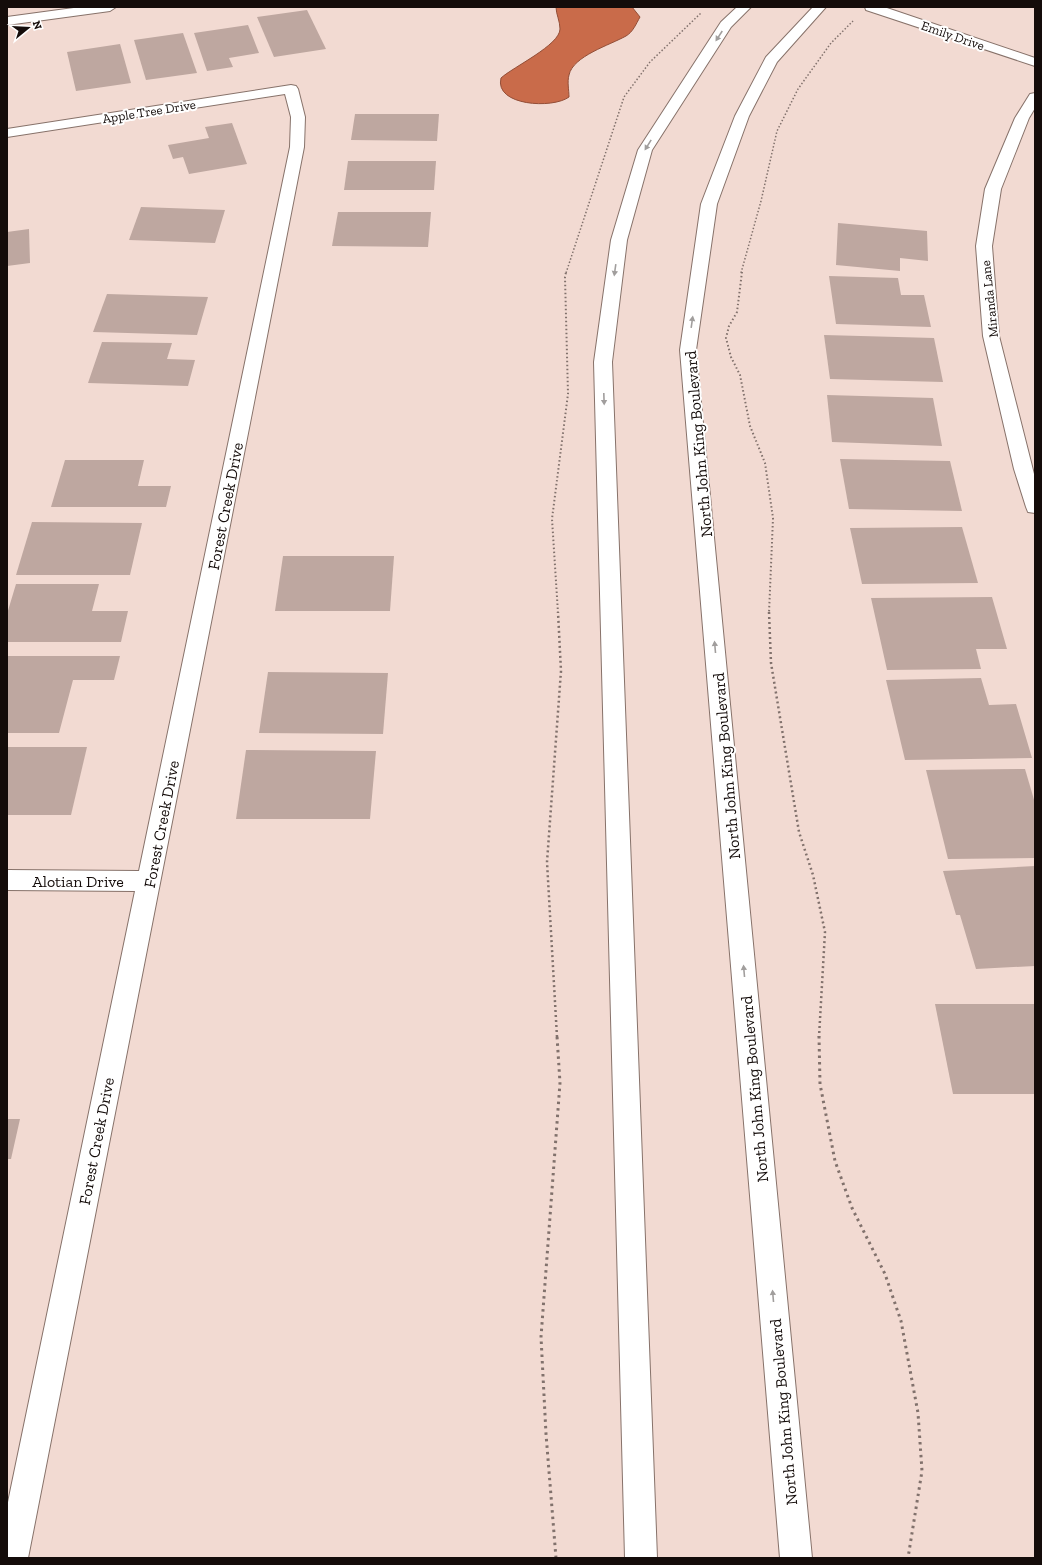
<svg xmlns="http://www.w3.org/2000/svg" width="1042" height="1565" font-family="'Zilla Slab',serif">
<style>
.water{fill:#c96b4a;stroke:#934e37}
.building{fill:#bea7a0}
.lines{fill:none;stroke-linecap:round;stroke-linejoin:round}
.minor-casing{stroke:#87726a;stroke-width:2}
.primary-casing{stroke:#87726a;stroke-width:2}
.path-far3{stroke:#81716c;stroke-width:1.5;stroke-dasharray:1.5 2;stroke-linecap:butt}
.path-far2{stroke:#81716c;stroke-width:2;stroke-dasharray:1.5 2.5;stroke-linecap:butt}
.path-far1{stroke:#81716c;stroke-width:2.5;stroke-dasharray:2 3;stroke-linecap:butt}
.path{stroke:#81716c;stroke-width:3;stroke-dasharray:2.5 4;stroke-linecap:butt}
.minor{fill:#fff;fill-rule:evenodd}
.primary{fill:#fff;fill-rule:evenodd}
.oneway{fill:#a19e9d}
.labels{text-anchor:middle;stroke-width:4;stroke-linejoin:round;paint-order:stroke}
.far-street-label{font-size:13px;fill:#140c0a;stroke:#fff}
.street-label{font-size:16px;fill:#140c0a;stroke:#fff}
</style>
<rect width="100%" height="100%" fill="#f2dad2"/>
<path class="water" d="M 556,7 L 632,7 L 640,17 C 636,24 633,32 626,36 C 610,45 573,56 569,75 C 567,82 569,90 569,97 C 553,109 494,106 501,78 C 513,67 560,45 560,29 C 560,21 556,14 556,7 Z"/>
<g class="building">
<polygon points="307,10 326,49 274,57 257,17"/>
<polygon points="248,25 259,53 229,58 233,67 207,71 194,33"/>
<polygon points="183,33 197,73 146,80 134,40"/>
<polygon points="120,44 131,83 76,91 67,52"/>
<polygon points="355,114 439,114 437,141 351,140"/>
<polygon points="232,123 247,164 189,174 183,157 173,159 168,145 209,138 205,127"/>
<polygon points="348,161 436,161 434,190 344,190"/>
<polygon points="141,207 225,210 215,243 129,240"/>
<polygon points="338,212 431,212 428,247 332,246"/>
<polygon points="838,223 927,231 928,261 900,258 900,271 836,265"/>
<polygon points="29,229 30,263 7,266 7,232"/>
<polygon points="829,276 898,278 901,295 924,295 931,327 836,324"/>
<polygon points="107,294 208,297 197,335 93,332"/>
<polygon points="824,335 934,338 943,382 830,379"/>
<polygon points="102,342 172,343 167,359 195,360 188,386 88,383"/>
<polygon points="827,395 933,398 942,446 832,442"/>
<polygon points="840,459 950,461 962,511 849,509"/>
<polygon points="65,460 144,460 138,486 171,486 166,507 51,507"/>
<polygon points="32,522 142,523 130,575 16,575"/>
<polygon points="962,527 978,583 862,584 850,528"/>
<polygon points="283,556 394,556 390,611 275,611"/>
<polygon points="16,584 99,584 92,611 128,611 121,642 7,642 7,614"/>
<polygon points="992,597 1007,649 976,649 981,669 887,670 871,598"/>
<polygon points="7,656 120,656 114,680 73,680 59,733 7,733"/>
<polygon points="268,672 388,673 383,734 259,733"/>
<polygon points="981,678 989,705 1016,704 1032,758 905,760 886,680"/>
<polygon points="7,747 87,747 71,815 7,815"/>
<polygon points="246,750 376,751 370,819 236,819"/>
<polygon points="1025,769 1035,803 1035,858 948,859 926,770"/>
<polygon points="1035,866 1035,966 976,969 960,915 956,915 943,871"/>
<polygon points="935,1004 1035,1004 1035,1094 953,1094"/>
<polygon points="7,1119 20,1119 11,1159 7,1159"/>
</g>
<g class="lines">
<defs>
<g id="minor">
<polygon points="81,7 116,7 110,11 7,25 7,17"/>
<polygon points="865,7 884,7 1035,58 1035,66 866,10"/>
<polygon points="291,85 296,86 298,89 305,117 304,147 28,1558 7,1558 7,1507 135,891 7,890 7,870 139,871 290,147 291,117 285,94 7,137 7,129"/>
<polygon points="1035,93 1035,108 1029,118 1001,189 992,246 999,336 1035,478 1035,513 1028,512 1026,507 1014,469 983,336 976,246 985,189 1015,118 1030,94"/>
</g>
<g id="primary">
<polygon points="737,7 751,7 731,27 652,150 627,240 612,362 657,1558 625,1558 594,362 611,240 638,150 721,22"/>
<polygon points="813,7 826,7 777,62 749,116 717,204 696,350 812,1558 780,1558 680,350 701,204 735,116 766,57"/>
</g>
</defs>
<use href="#minor" class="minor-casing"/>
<use href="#primary" class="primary-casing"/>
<g class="path-far3">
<polyline points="566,273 624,97 650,62 702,12"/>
<polyline points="741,273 761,201 777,131 798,89 831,43 853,21"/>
</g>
<g class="path-far2">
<polyline points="742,272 737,312 729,326 726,338 731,357 740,375 750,426 765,463 773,518 769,613"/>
<polyline points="558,613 552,519 568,394 565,277 566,272"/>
</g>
<g class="path-far1">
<polyline points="769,612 771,663 799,832 813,875 825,932 819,1037"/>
<polyline points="557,1037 547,862 561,671 558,612"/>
</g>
<g class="path">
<polyline points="819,1036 820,1084 835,1161 852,1208 885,1274 901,1321 918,1413 922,1471 908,1558"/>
<polyline points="556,1558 546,1434 541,1337 560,1083 557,1036"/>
</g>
<use href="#minor" class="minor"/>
<use href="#primary" class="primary"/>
</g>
<defs><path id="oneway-solid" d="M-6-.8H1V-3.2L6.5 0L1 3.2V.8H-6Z"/></defs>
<g class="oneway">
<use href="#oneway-solid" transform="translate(719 36) rotate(123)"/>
<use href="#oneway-solid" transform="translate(648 145) rotate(122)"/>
<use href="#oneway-solid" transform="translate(615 270) rotate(98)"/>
<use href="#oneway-solid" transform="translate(692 322) rotate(-82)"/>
<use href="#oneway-solid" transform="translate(604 399) rotate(88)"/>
<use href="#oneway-solid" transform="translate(715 647) rotate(-95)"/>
<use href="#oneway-solid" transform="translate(744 971) rotate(-95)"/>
<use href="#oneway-solid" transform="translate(773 1296) rotate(-95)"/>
</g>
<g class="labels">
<g class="far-street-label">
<text transform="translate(953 35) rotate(19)" y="5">Emily Drive</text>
<text transform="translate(149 111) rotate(-9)" y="5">Apple Tree Drive</text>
<text transform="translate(989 299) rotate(-96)" y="5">Miranda Lane</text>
</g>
<g class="street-label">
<text transform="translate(698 444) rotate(-95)" y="6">North John King Boulevard</text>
<text transform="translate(225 506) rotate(-79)" y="6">Forest Creek Drive</text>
<text transform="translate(726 766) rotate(-95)" y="6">North John King Boulevard</text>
<text transform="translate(161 824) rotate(-79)" y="6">Forest Creek Drive</text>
<text x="78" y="887">Alotian Drive</text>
<text transform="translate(754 1089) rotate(-95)" y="6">North John King Boulevard</text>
<text transform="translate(96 1141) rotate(-79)" y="6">Forest Creek Drive</text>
<text transform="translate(783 1412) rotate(-95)" y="6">North John King Boulevard</text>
</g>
</g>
<rect width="1042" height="1565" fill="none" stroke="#140c0a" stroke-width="16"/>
<g transform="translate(28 28) rotate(72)" stroke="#ffffff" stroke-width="3" paint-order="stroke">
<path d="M0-3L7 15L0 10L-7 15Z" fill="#140c0a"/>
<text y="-6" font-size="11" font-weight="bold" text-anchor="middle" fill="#140c0a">N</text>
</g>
</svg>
